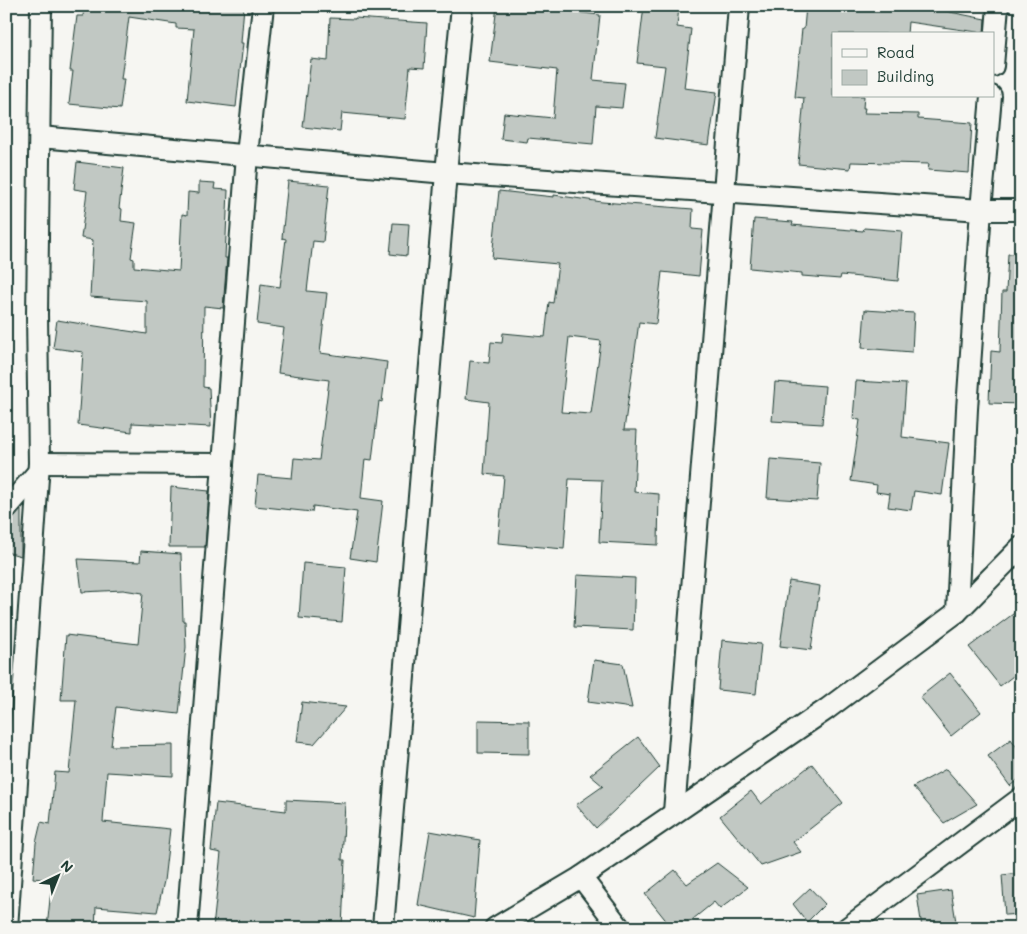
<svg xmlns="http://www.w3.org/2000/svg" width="1027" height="934" font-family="Mali,sans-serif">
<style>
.building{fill:#c1c8c3;stroke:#1f3d34;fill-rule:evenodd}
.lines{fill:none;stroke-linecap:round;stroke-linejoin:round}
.street-casing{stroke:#1f3d34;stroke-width:24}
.street{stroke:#f6f6f2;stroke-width:20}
</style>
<rect width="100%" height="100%" fill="#f6f6f2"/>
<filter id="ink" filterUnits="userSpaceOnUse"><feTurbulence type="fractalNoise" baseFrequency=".02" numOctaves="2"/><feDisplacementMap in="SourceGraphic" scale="10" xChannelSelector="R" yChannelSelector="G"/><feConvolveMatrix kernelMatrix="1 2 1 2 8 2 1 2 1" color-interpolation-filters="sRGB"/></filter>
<g filter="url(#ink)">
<g class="building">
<polygon points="84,6 244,6 241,43 243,43 236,107 187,101 194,29 176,28 176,24 129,17 121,79 124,79 120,109 69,104 73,71 70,71 77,16 83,16"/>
<polygon points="497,6 524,6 600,15 593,80 625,83 622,108 596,106 593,144 528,138 527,142 501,139 504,113 553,118 557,70 490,62"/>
<polygon points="644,6 679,6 677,27 691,29 684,88 717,92 709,145 655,138 665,66 637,63"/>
<polygon points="806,6 935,6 935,9 985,19 984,33 908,22 907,34 833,34 833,96 864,96 863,108 865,108 864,113 918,114 918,119 972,123 969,173 928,170 929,164 851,162 850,169 798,164 804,98 795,97 802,29 804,29"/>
<polygon points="330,18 355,19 355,18 427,23 424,68 410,67 405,119 342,113 340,131 303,127 311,59 328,61"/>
<polygon points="77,162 124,168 119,208 122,209 121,221 136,223 131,258 134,259 134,267 179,271 182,214 187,215 188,192 199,193 199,182 215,183 214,189 228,190 225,258 227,258 223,308 204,306 203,387 209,388 211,427 132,423 132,432 78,425 83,352 53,348 57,320 147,334 147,301 90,297 93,240 81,238 87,191 74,189"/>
<polygon points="288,181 329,185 323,242 313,241 307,291 327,293 320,353 387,362 382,402 379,401 372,460 365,459 361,498 383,501 376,562 350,558 357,512 313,506 312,512 255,506 258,475 292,478 294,458 319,460 329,380 278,373 284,328 257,324 261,284 280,287 286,239 282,238"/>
<path d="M 499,191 L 554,197 L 554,195 L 602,202 L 693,209 L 692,229 L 703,230 L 699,276 L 662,272 L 656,324 L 639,322 L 624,430 L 637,430 L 634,492 L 659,494 L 658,545 L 599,542 L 602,480 L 569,479 L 564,549 L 498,543 L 504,476 L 484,474 L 489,402 L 466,399 L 470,361 L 489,363 L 491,342 L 502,343 L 503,333 L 545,337 L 549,302 L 553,303 L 558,264 L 492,258 ZM 569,337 L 601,341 L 591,414 L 561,412 Z"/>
<polygon points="754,219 793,222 792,225 863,231 864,228 902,231 898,281 841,275 840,279 802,276 802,273 750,268"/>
<polygon points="393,223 409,224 407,256 390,254"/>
<polygon points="1008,254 1021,254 1021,404 989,403 991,351 1000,352 1002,292 1006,292"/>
<polygon points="865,310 914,313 912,352 862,348"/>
<polygon points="856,381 906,384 902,437 949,443 942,495 914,491 911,510 888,507 890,494 876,492 877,485 851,481 860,420 853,419"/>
<polygon points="775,382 825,386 822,424 772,421"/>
<polygon points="770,459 820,463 817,501 767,498"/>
<polygon points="171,487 209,491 205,547 169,547"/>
<polygon points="21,510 21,556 6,552 6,533 8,520 15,517"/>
<polygon points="141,551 181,554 183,621 185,621 186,647 179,714 116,707 111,746 173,745 173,776 107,772 103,822 170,829 164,881 157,912 96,907 95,928 47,928 52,880 33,878 36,843 41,822 50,824 55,772 69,773 76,700 61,700 66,635 138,644 143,593 123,590 82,592 78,559 140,562"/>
<polygon points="303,563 346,567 342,622 299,618"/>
<polygon points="577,575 635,578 633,630 574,627"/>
<polygon points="789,581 820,586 811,650 780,646"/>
<polygon points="1021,608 1021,670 1000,686 969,647"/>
<polygon points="722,640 761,644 756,694 718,690"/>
<polygon points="594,660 623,664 632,708 588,702"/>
<polygon points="950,673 981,712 951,736 920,697"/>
<polygon points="302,702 346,707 314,744 297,742"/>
<polygon points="478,720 529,721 529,754 478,753"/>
<polygon points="638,737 660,767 596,828 576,805 603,786 590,775"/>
<polygon points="1011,739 1021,753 1021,777 1010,786 988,756"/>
<polygon points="812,764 843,803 793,842 801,852 761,866 720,816 751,791 761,804"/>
<polygon points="946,769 977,804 944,823 913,787"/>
<polygon points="286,800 345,803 342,860 345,860 342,928 213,928 221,853 211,851 216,803 286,811"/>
<polygon points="430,831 480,840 474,918 418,905"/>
<polygon points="717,863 748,887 720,909 714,902 682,928 672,928 645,894 675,870 687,884"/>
<polygon points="1021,873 1021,914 1005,915 1002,875"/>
<polygon points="810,888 825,904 807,922 793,904"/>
<polygon points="951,890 956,922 922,927 917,895"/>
</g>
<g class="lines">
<defs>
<g id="street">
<polyline points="993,66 998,6"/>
<polyline points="40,137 446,173 981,210 1021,210"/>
<polyline points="39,463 223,464"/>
<polyline points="6,509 38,472"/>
<polyline points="957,612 967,409 981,210 991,96"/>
<polyline points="674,812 739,6"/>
<polyline points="581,877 620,928"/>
<polyline points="7,928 39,463 37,314 41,6"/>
<polyline points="187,928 247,155 263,6"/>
<polyline points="383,928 446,173 462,6"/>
<polyline points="495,928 581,877 827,709 957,612 1021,547"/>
<polyline points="847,928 1021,798"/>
</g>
</defs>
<use href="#street" class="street-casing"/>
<use href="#street" class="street"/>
</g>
</g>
<rect width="1027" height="934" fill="none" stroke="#f6f6f2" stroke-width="25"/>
<rect x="12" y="12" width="1002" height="909" fill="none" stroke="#1f3d34" stroke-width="2" filter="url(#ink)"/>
<rect x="832" y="32" width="162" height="65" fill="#f6f6f2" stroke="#a0aca6"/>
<rect x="842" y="49" width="25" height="8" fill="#f6f6f2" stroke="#a0aca6"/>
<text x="877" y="58" font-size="15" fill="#1f3d34">Road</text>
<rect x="842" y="70" width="25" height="15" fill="#c1c8c3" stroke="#a0aca6"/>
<text x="877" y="82" font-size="15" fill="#1f3d34">Building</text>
<g transform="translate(58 876) rotate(43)" stroke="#f6f6f2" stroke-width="4" paint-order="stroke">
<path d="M0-4L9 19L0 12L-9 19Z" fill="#1f3d34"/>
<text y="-8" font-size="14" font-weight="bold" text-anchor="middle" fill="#1f3d34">N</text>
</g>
</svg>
